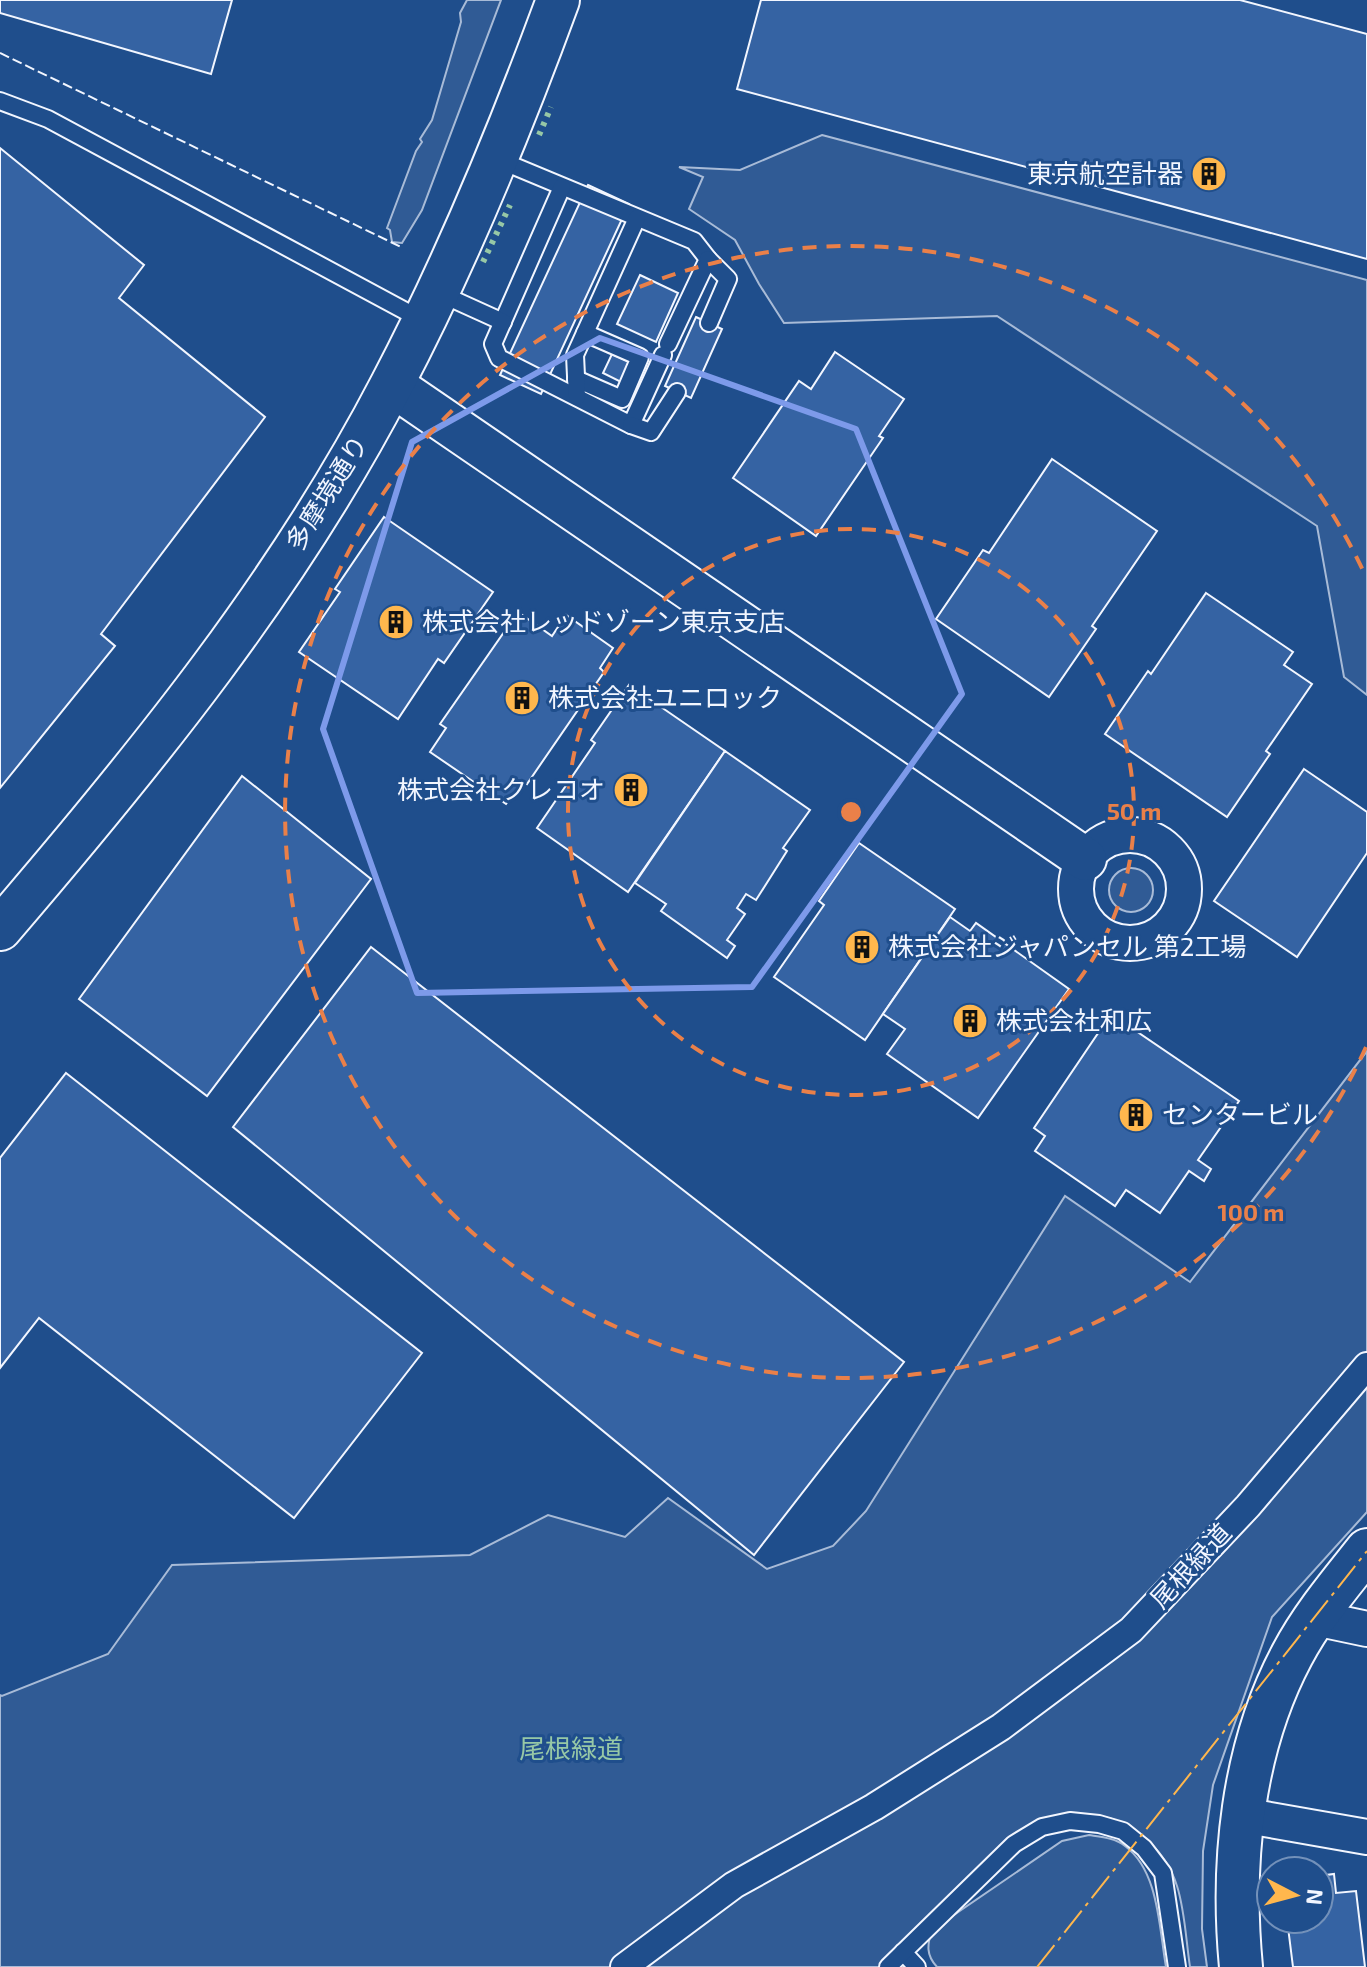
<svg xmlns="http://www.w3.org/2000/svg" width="1367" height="1967" font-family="'Exo 2','Noto Sans JP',sans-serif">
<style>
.green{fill:#305b95;stroke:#a8bbd7;stroke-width:2}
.building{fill:#3563a3;stroke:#f2f6ff;stroke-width:2}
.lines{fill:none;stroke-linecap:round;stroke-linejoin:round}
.service-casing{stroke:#f2f6ff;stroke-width:20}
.pedestrian-casing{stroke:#f2f6ff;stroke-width:30}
.minor-casing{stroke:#f2f6ff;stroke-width:38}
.tertiary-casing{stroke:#f2f6ff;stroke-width:46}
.service{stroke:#1f4e8c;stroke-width:16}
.pedestrian{stroke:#1f4e8c;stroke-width:26}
.minor{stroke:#1f4e8c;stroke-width:34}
.tertiary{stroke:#1f4e8c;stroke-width:42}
.hedge{stroke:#97c8a6;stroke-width:6;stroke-dasharray:4 6;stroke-linecap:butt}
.fence{stroke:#f2f6ff;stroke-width:2;stroke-dasharray:10 4;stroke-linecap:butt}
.power{stroke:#ffb74d;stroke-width:2;stroke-dasharray:28 6 4 6;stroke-linecap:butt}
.marked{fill:none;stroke:#7d9aea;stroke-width:6;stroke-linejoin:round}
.ring{fill:none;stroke:#ea8049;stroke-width:4;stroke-dasharray:14 10}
.labels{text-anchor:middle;stroke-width:6;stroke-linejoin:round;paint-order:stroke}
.poi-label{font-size:26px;fill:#f2f6ff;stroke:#1f4e8c;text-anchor:start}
.street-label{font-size:26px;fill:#f2f6ff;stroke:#1f4e8c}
.park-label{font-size:26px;fill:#97c8a6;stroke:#1f4e8c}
.centre{fill:#ea8049;stroke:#1f4e8c;stroke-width:4}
.ring-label{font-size:24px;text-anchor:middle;font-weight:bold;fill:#ea8049;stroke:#1f4e8c;stroke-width:6;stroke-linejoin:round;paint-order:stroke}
</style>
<rect width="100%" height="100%" fill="#1f4e8c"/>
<g class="green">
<polygon points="467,0 501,0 422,210 402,243 392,242 390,230 387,228 416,151 422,142 420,139 432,120 461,22 460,13"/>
<polygon points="822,135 1367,280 1367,695 1344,677 1317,526 997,316 784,323 759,284 735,240 689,209 703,177 679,167 740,170"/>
<circle cx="1131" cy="890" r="22"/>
<path d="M 1367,1051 L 1367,1512 L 1272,1617 L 1213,1785 L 1203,1851 L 1202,1929 L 1207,1967 L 1190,1967 C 1186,1941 1185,1911 1177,1886 C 1165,1849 1130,1817 1090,1815 C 1079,1814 1065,1818 1053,1820 L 881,1967 L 0,1967 L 0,1695 L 2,1696 L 108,1654 L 172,1565 L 470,1555 L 548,1515 L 625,1537 L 668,1498 L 767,1569 L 833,1546 L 866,1511 L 1065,1196 L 1190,1282 Z"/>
<path d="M 1089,1835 C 1102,1837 1115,1838 1125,1846 C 1159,1871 1159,1928 1166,1967 L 937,1967 C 926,1955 927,1945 932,1930 L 1062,1841 Z"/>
</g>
<g class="building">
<polygon points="0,0 232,0 211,74 0,13"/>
<polygon points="761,0 1240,0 1367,34 1367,259 737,89"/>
<polygon points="0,148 144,265 119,298 265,417 101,634 115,646 0,788"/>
<polygon points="588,185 629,204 541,394 500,375"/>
<polygon points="640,275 678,293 656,342 617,324"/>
<polygon points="696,317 722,329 691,398 665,386"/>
<polygon points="835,352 904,399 879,436 883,438 816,536 733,478 799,381 811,389"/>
<polygon points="612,354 630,362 621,382 603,373"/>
<polygon points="1052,459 1157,531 1092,626 1096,629 1049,697 936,619 983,550 989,553"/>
<polygon points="384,517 493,592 444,663 438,659 398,719 299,652 340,592 335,589"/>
<polygon points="1206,593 1293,652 1284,665 1312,684 1266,751 1270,754 1227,817 1105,734 1148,671 1151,674"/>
<polygon points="518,612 552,636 566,615 613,648 600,668 604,672 527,784 523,781 506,804 430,752 446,728 440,724"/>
<polygon points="629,685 725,751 628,892 537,828 595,743 591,740"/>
<polygon points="725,751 810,810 783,848 787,851 756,900 746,894 737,908 745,914 727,940 735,946 727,958 661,911 666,904 635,883"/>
<polygon points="1304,769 1367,812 1367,853 1297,957 1214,901"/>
<polygon points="242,776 371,879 207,1096 79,999"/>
<polygon points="859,843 955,909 865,1040 774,977 824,905 819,901"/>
<polygon points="950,917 970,931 976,923 1069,989 978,1118 887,1054 905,1029 883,1014"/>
<polygon points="371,947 904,1362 754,1555 233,1127"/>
<polygon points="1111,1014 1239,1101 1198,1160 1211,1169 1204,1181 1189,1171 1160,1213 1126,1190 1115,1206 1035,1151 1045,1136 1034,1128"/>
<polygon points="66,1073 422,1353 294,1518 39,1318 0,1368 0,1158"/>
<polygon points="1334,1874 1336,1893 1356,1891 1365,1967 1293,1967 1287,1919 1319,1919 1319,1876"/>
</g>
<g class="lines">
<defs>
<g id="service">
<polyline points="0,101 48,119 422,320"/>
<polyline points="497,159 694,241 708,259 668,344"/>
<polyline points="562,187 493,344 499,358 631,425 663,355"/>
<polyline points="708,259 728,279 709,323"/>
<polyline points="439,293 503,322"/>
<polyline points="576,379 622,399 640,357 585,333"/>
<polyline points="577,397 575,355 637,218"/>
<polyline points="631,425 651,432 677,392"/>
<polyline points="903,1952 917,1967"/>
<polyline points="888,1967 1014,1844 1042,1827 1070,1821 1099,1824 1123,1831 1144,1848 1163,1873 1177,1967"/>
</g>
<polyline id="pedestrian" points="624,1967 734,1885 874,1807 1001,1727 1131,1630 1248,1506 1367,1366"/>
<g id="minor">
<circle cx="1130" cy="889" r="54"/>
<polyline points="1315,1618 1367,1629"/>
<polyline points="1242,1815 1367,1837"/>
</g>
<g id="tertiary">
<polyline points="392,385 1085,859"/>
<path d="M 0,929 C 146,759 289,583 392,384 C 457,260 510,131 558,0"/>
<path d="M 1241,1967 C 1231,1863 1242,1749 1292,1655 C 1312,1617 1340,1584 1367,1550"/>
</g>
</defs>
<use href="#service" class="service-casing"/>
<use href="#pedestrian" class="pedestrian-casing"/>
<use href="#minor" class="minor-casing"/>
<use href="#tertiary" class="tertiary-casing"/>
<use href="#service" class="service"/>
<use href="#pedestrian" class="pedestrian"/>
<use href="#minor" class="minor"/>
<use href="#tertiary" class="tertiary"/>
<g class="hedge">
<polyline points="539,135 551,107"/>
<polyline points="483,262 510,205"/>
</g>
<polyline class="fence" points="0,53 401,247"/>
<polyline class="power" points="1037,1967 1367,1551"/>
</g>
<path class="marked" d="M 600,338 L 856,429 L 962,694 L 752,987 L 417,993 L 323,729 L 412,442 Z"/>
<g class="ring">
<circle cx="851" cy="812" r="283"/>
<path d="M1366 1047A566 566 0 1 1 1366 577"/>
</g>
<defs>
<symbol id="building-disc" viewBox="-11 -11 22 22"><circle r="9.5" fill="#ffb74d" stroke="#1f4e8c"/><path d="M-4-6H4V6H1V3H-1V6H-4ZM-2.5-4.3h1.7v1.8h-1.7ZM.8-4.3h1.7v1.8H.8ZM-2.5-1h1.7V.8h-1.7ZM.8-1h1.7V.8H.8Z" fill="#111"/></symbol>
</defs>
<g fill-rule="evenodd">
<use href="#building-disc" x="1189" y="154" width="40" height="40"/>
<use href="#building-disc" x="376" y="602" width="40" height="40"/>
<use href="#building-disc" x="502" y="678" width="40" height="40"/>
<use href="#building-disc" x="611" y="770" width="40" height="40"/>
<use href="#building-disc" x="842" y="927" width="40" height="40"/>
<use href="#building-disc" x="950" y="1001" width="40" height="40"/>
<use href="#building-disc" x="1116" y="1095" width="40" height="40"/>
</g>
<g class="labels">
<g class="poi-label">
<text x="1183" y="183" text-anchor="end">東京航空計器</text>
<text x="422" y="631">株式会社レッドゾーン東京支店</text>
<text x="548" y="707">株式会社ユニロック</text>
<text x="605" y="799" text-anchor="end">株式会社クレコオ</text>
<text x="888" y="956">株式会社ジャパンセル 第2工場</text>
<text x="996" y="1030">株式会社和広</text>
<text x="1162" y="1124">センタービル</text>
</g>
<g class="street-label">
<text transform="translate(327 493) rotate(-58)" y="9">多摩境通り</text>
<text transform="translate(1191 1566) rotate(-47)" y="9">尾根緑道</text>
</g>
<g class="park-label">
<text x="571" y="1758">尾根緑道</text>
</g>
</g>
<circle cx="851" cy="812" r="12" class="centre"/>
<g class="ring-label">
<text x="1134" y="820">50 m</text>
<text x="1251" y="1221">100 m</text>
</g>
<g transform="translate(1295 1895) rotate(96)"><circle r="38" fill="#1f4e8c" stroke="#7391ba" stroke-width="2"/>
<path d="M0-6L14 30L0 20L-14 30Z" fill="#ffb74d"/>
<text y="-12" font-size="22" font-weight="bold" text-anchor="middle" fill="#f2f6ff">N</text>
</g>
</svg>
